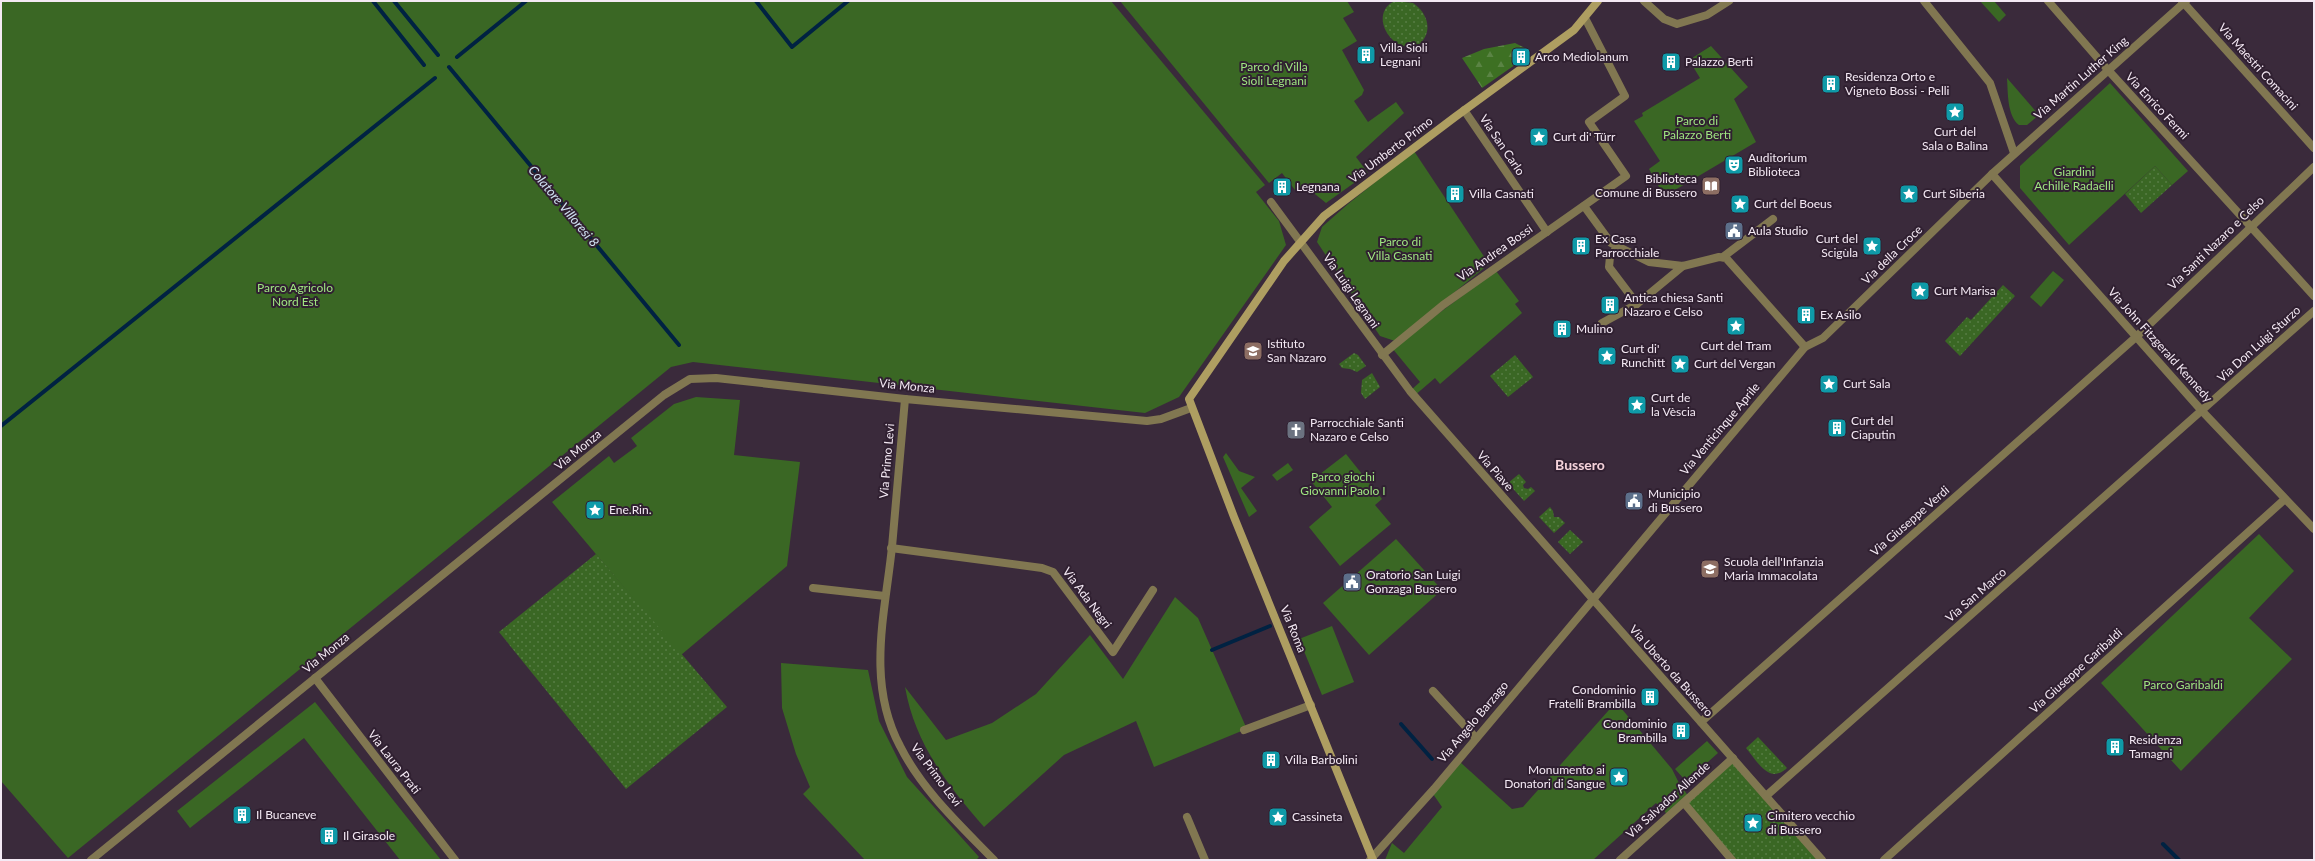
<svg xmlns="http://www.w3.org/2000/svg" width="2315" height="861" font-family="Lato,sans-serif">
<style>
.green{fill:#3a6724}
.forest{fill:url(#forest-firs)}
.garden{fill:url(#garden-dots)}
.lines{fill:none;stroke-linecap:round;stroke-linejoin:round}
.stream{stroke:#002242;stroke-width:4}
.street{stroke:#817751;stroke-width:8}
.secondary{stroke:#ae9e61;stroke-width:8}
.labels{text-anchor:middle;stroke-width:4;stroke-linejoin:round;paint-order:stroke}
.poi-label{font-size:12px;fill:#f4e9f4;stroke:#302031;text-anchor:start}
.park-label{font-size:12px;fill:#9fe681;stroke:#302031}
.street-label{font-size:12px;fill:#f4e9f4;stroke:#302031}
.water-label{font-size:13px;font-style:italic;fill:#d0e1f2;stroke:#302031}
.quarter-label{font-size:14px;font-weight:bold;fill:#f4d2da;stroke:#302031}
</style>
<defs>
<pattern id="forest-firs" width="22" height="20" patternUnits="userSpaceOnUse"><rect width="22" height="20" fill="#3d7023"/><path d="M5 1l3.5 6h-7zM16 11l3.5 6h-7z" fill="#5a8444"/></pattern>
<pattern id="garden-dots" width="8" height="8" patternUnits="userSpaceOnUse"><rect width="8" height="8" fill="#3a6724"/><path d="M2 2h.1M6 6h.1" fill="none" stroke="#577d44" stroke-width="1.8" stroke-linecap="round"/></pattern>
</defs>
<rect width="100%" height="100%" fill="#3a2a3b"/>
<g class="green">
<polygon points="1,1 1111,1 1265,185 1256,192 1279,221 1286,245 1179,397 1145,413 693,362 671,367 68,858 1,781"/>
<polygon points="1120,1 1347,1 1354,12 1343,18 1357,41 1342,50 1364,90 1362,95 1354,101 1368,122 1396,102 1404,113 1356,157 1368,173 1326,203 1305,186 1295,190 1282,173 1269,183"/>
<polygon points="1980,1 1994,1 2006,15 1999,22"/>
<polygon points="1711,46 1748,87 1734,99 1756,142 1675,190 1673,189 1660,197 1655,189 1659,187 1649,169 1660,161 1634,121 1643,116 1642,113 1700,78 1689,60"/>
<path d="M 2007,78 L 2039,115 L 2027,125 L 2019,125 C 2007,116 2008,92 2007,78 Z"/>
<polygon points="2110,83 2188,171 2172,185 2155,166 2069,245 2020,188 2020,166"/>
<polygon points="1414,151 1489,264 1395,341 1380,336 1317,242 1322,227 1348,204"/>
<polygon points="1496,271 1519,301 1515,304 1522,313 1440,384 1435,378 1414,396 1410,391 1420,382 1392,348"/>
<polygon points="2053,271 2064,280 2041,307 2030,297"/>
<polygon points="696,397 740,400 734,455 800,462 787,566 681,655 552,502 609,456 614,463 637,446 631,438 674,404"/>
<polygon points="1226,453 1239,471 1255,477 1241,488 1257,511 1249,517 1223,457"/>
<polygon points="1346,454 1382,499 1375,505 1391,524 1340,566 1309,527 1332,507 1311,481"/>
<polygon points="1288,463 1293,470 1277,481 1272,475"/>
<polygon points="2259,534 2294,571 2249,618 2292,659 2181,771 2101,683"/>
<polygon points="1396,539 1442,590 1369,655 1323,603"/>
<path d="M 1175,597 L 1198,618 L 1246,727 L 1244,730 L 1154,767 L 1136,721 L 1064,755 L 984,827 C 947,784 915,744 905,687 L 946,740 L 992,723 L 1036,694 L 1090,635 L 1123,679 Z"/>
<polygon points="1332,626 1354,682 1322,695 1299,639"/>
<polygon points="781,663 868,670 879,721 907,777 979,857 976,860 865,860 803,794 810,787 796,754 782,708"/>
<polygon points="315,702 441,860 400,860 304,738 190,828 177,811"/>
<polygon points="1616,702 1672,769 1679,783 1684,779 1675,769 1707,741 1718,753 1681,786 1689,797 1669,816 1656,803 1593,860 1385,860 1392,843 1404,853 1442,807 1433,794 1460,762 1512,809 1523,807"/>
</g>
<polygon class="forest" points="1515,43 1527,49 1516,52 1519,62 1482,88 1462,58 1484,49"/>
<g class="garden">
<path d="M 1395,1 L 1413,3 C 1428,13 1434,33 1418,45 C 1392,56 1367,13 1395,1 Z"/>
<polygon points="2155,166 2172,185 2141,213 2125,194"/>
<polygon points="2003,285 2015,296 1960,356 1945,341 1967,317 1971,320"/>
<polygon points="1354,353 1358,355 1366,366 1357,372 1350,369 1342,368 1339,364"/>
<polygon points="1515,355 1533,377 1508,397 1490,376"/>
<polygon points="1372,373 1380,387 1365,399 1361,393 1362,380"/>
<polygon points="1519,474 1526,482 1523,485 1524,488 1528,489 1531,487 1535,491 1524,501 1508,483"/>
<polygon points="1550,507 1553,511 1554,517 1559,517 1565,523 1554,533 1539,517"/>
<polygon points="1570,530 1583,542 1570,554 1558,542"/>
<polygon points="596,554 727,707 626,789 499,632"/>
<path d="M 1758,737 L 1787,768 C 1769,785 1757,761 1746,748 Z"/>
<polygon points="1732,761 1823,860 1734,860 1686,803"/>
</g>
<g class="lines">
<g class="stream">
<polyline points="373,1 424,65"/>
<polyline points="394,1 438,55"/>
<polyline points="756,1 792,47 848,1"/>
<polyline points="457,57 526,1"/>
<polyline points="449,67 679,345"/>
<polyline points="1,426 435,78"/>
<polyline points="1212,650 1270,626"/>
<polyline points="1401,724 1432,759"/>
<polyline points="2163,844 2179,860"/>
</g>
<g class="street">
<polyline points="1644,1 1664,19 1677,24 1707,15 1729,1"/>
<polyline points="1924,1 1990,83 2014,153"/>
<polyline points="2048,1 2108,70 2314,296"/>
<polyline points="2182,1 2314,148"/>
<polyline points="1464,110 1547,232"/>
<polyline points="1992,174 2202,411 2314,529"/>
<polyline points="1271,202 1410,391 1822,860"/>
<polyline points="1584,206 1611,243 1649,262 1683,266 1719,257 1726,258 1805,347"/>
<polyline points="1617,247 1610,257 1609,267 1637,304 1683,266"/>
<polyline points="1723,257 1773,219"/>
<polyline points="1602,323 1637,304"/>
<polyline points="1382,355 1443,305 1626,176 1589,122 1625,96 1585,18"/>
<path d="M 905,399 C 901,448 896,497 892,547 C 885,614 866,682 900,746 C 922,790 960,825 994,860"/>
<polyline points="891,548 1042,568 1053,572 1113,652 1153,590"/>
<polyline points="813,588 885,596"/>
<polyline points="315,678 455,860"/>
<polyline points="1433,691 1476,738"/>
<polyline points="1701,722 2136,337 2314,167"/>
<polyline points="1244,730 1311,705"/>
<polyline points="1766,796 2314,311"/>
<polyline points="1684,803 1732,860"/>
<polyline points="1187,817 1205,860"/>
<polyline points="91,860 664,395 690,379 716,378 905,399 1147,421 1161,419 1191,408"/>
<polyline points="1370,860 1434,789 1805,347 1823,338 1992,174 2186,1"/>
<polyline points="1620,860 1733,758"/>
<polyline points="1884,860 2285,499"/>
</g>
<polyline class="secondary" points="1373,860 1234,517 1189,399 1284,261 1324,216 1455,117 1574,30 1598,1"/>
</g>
<defs>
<symbol id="building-square" viewBox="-11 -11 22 22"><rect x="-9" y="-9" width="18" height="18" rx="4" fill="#0f9aa8" stroke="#302031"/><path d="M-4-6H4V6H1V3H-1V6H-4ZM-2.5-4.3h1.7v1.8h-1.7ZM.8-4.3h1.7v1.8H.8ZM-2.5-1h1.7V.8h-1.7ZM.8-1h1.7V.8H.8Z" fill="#fff"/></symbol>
<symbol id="sight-square" viewBox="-11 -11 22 22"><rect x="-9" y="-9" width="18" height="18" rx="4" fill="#0f9aa8" stroke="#302031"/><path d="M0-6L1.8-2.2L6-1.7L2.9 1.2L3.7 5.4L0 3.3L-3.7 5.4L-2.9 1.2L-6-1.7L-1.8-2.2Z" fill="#fff"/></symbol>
<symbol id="theatre-square" viewBox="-11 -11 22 22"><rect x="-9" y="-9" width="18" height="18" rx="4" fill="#0f9aa8" stroke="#302031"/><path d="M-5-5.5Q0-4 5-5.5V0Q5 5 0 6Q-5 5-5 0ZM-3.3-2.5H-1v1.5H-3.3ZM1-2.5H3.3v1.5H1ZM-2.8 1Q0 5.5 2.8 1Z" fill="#fff"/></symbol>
<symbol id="library-square" viewBox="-11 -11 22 22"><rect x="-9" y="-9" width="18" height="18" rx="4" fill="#8d6e63" stroke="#302031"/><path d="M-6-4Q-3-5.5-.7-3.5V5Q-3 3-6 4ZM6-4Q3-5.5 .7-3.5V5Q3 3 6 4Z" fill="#fff"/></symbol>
<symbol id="civic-square" viewBox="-11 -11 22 22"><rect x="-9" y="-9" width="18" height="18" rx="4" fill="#5c6f8a" stroke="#302031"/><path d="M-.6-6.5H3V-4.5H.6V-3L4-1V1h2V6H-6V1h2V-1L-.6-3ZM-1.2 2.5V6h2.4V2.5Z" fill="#fff"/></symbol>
<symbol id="school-square" viewBox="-11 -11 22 22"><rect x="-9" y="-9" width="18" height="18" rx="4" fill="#8d6e63" stroke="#302031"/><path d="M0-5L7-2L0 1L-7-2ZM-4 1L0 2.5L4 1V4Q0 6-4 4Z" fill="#fff"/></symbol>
<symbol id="church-square" viewBox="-11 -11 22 22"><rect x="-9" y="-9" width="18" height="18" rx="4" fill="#6b7280" stroke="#302031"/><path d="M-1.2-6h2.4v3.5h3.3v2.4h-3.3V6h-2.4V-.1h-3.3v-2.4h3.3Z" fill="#fff"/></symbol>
</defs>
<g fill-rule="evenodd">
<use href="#building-square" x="1355" y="44" width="22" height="22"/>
<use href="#building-square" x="1510" y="46" width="22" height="22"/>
<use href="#building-square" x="1660" y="51" width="22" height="22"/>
<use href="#building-square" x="1820" y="73" width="22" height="22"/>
<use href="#sight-square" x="1944" y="101" width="22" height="22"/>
<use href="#sight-square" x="1528" y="126" width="22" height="22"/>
<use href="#theatre-square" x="1723" y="154" width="22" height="22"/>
<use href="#library-square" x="1700" y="175" width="22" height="22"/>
<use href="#building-square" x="1271" y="176" width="22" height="22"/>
<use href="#building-square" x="1444" y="183" width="22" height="22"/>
<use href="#sight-square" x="1898" y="183" width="22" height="22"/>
<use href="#sight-square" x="1729" y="193" width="22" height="22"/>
<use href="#civic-square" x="1723" y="220" width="22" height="22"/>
<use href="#building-square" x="1570" y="235" width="22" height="22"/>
<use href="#sight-square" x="1861" y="235" width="22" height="22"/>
<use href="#sight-square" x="1909" y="280" width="22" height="22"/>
<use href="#building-square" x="1599" y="294" width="22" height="22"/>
<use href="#building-square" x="1795" y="304" width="22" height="22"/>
<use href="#sight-square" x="1725" y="315" width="22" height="22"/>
<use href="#building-square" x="1551" y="318" width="22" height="22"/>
<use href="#school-square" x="1242" y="340" width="22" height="22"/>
<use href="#sight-square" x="1596" y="345" width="22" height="22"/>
<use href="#sight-square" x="1669" y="353" width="22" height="22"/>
<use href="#sight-square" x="1818" y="373" width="22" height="22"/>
<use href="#sight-square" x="1626" y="394" width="22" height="22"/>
<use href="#building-square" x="1826" y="417" width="22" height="22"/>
<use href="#church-square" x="1285" y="419" width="22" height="22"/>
<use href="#civic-square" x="1623" y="490" width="22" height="22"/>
<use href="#sight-square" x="584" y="499" width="22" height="22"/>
<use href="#school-square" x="1699" y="558" width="22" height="22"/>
<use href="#civic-square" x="1341" y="571" width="22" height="22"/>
<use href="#building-square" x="1639" y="686" width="22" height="22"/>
<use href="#building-square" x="1670" y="720" width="22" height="22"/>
<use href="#building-square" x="2104" y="736" width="22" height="22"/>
<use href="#building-square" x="1260" y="749" width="22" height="22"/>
<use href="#sight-square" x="1608" y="766" width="22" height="22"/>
<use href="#building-square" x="231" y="804" width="22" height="22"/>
<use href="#sight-square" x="1267" y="806" width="22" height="22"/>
<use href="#sight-square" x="1742" y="812" width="22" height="22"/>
<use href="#building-square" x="318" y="825" width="22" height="22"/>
</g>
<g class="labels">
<g class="poi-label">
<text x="1380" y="52">Villa Sioli<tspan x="1380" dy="14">Legnani</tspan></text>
<text x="1535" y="61">Arco Mediolanum</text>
<text x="1685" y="66">Palazzo Berti</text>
<text x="1845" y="81">Residenza Orto e<tspan x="1845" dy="14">Vigneto Bossi - Pelli</tspan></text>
<text x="1955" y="136" text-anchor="middle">Curt del<tspan x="1955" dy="14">Sala o Balìna</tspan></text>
<text x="1553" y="141">Curt di' Türr</text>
<text x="1748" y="162">Auditorium<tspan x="1748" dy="14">Biblioteca</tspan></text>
<text x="1697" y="183" text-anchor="end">Biblioteca<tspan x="1697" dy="14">Comune di Bussero</tspan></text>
<text x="1296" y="191">Legnana</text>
<text x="1469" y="198">Villa Casnati</text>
<text x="1923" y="198">Curt Siberia</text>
<text x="1754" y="208">Curt del Boeus</text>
<text x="1748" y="235">Aula Studio</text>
<text x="1595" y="243">Ex Casa<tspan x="1595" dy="14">Parrocchiale</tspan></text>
<text x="1858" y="243" text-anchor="end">Curt del<tspan x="1858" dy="14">Scigùla</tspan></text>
<text x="1934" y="295">Curt Marisa</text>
<text x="1624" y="302">Antica chiesa Santi<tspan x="1624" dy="14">Nazaro e Celso</tspan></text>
<text x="1820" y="319">Ex Asilo</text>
<text x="1576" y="333">Mulino</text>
<text x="1267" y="348">Istituto<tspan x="1267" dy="14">San Nazaro</tspan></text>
<text x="1736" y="350" text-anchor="middle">Curt del Tram</text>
<text x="1621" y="353">Curt di'<tspan x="1621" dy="14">Runchìtt</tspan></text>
<text x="1694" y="368">Curt del Vergan</text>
<text x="1843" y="388">Curt Sala</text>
<text x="1651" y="402">Curt de<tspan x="1651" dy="14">la Vèscia</tspan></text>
<text x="1851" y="425">Curt del<tspan x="1851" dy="14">Ciaputin</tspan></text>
<text x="1310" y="427">Parrocchiale Santi<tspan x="1310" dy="14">Nazaro e Celso</tspan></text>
<text x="1648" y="498">Municipio<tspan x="1648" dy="14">di Bussero</tspan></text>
<text x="609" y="514">Ene.Rin.</text>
<text x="1724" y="566">Scuola dell'Infanzia<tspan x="1724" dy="14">Maria Immacolata</tspan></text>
<text x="1366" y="579">Oratorio San Luigi<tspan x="1366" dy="14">Gonzaga Bussero</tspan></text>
<text x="1636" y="694" text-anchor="end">Condominio<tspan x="1636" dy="14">Fratelli Brambilla</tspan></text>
<text x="1667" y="728" text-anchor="end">Condominio<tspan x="1667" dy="14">Brambilla</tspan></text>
<text x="2129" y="744">Residenza<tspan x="2129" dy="14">Tamagni</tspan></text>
<text x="1285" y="764">Villa Barbolini</text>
<text x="1605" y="774" text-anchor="end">Monumento ai<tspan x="1605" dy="14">Donatori di Sangue</tspan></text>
<text x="256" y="819">Il Bucaneve</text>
<text x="1767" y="820">Cimitero vecchio<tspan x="1767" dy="14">di Bussero</tspan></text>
<text x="1292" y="821">Cassineta</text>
<text x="343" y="840">Il Girasole</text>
</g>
<g class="park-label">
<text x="1274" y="71">Parco di Villa<tspan x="1274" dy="14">Sioli Legnani</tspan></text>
<text x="1697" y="125">Parco di<tspan x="1697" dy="14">Palazzo Berti</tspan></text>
<text x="2074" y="176">Giardini<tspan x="2074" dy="14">Achille Radaelli</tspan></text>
<text x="1400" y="246">Parco di<tspan x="1400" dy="14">Villa Casnati</tspan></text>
<text x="295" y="292">Parco Agricolo<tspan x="295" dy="14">Nord Est</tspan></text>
<text x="1343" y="481">Parco giochi<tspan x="1343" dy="14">Giovanni Paolo I</tspan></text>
<text x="2183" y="689">Parco Garibaldi</text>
</g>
<g class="street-label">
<text transform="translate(2258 67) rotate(48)" y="4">Via Maestri Comacini</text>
<text transform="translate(2081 78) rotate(-41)" y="4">Via Martin Luther King</text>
<text transform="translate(2157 106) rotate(47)" y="4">Via Enrico Fermi</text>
<text transform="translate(1502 145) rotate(56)" y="4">Via San Carlo</text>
<text transform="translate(1391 150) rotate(-37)" y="4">Via Umberto Primo</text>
<text transform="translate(2216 243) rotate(-44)" y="4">Via Santi Nazaro e Celso</text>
<text transform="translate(1495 253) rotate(-35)" y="4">Via Andrea Bossi</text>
<text transform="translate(1892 255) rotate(-44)" y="4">Via della Croce</text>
<text transform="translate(1351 291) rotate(55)" y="4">Via Luigi Legnani</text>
<text transform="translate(2259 344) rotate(-42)" y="4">Via Don Luigi Sturzo</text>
<text transform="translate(2160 345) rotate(48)" y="4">Via John Fitzgerald Kennedy</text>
<text transform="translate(907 386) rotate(6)" y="4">Via Monza</text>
<text transform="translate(1720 429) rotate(-50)" y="4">Via Venticinque Aprile</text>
<text transform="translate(578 450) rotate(-39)" y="4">Via Monza</text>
<text transform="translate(887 461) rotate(-85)" y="4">Via Primo Levi</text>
<text transform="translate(1495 471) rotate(49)" y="4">Via Piave</text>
<text transform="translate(1910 521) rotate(-41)" y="4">Via Giuseppe Verdi</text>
<text transform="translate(1976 595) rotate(-41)" y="4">Via San Marco</text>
<text transform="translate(1087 598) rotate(53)" y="4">Via Ada Negri</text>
<text transform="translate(1293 629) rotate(68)" y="4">Via Roma</text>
<text transform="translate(326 653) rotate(-39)" y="4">Via Monza</text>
<text transform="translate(1671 671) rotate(48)" y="4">Via Uberto da Bussero</text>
<text transform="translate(2076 671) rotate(-42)" y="4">Via Giuseppe Garibaldi</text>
<text transform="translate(1473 722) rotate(-50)" y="4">Via Angelo Barzago</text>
<text transform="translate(394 762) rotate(52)" y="4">Via Laura Prati</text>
<text transform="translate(936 775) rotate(53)" y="4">Via Primo Levi</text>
<text transform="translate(1668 800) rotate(-42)" y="4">Via Salvador Allende</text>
</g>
<g class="water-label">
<text transform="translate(564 206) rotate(50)" y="5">Colatore Villoresi 8</text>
</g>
<g class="quarter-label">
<text x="1580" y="470">Bussero</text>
</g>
</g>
<rect width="2315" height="861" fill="none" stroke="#f4e9f4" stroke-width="4"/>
</svg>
